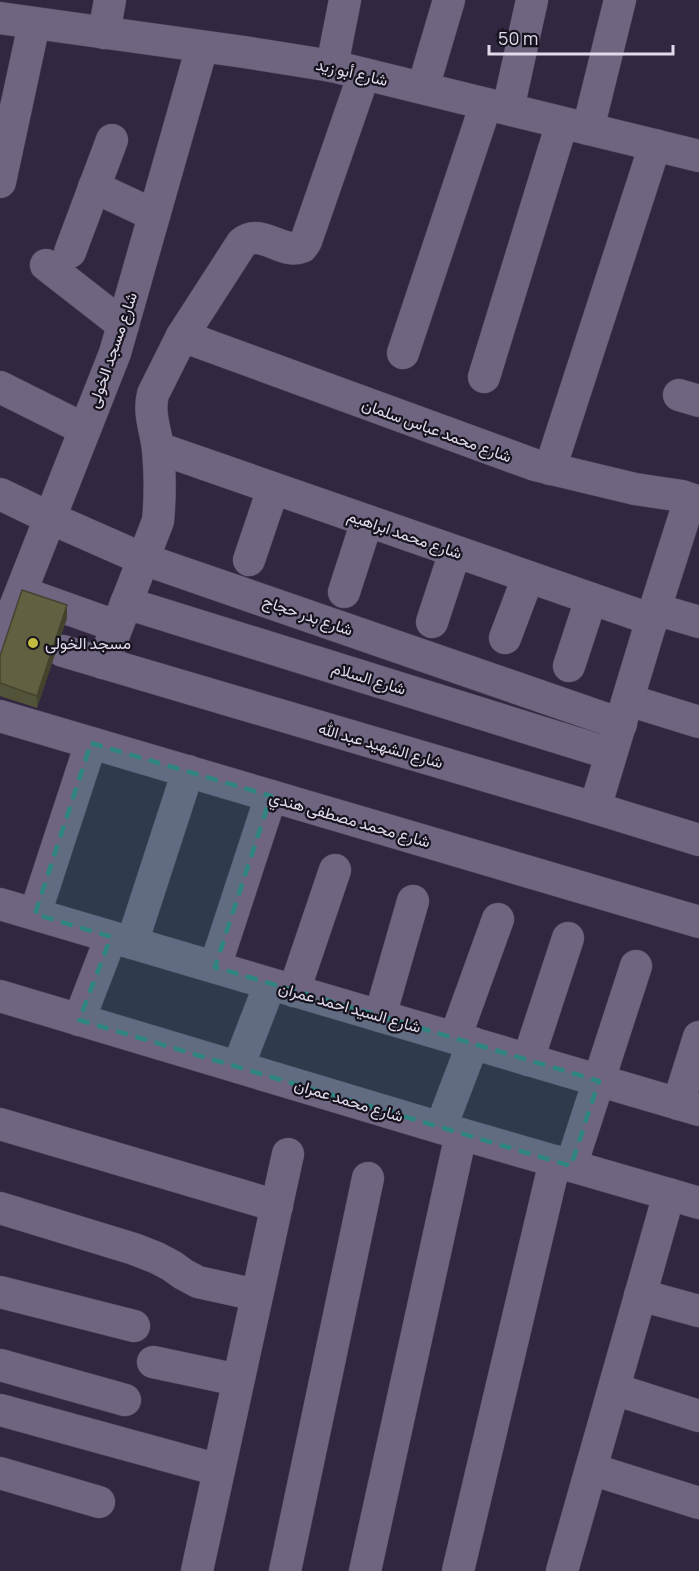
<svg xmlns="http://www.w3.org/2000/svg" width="699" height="1571" font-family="Manrope,Vazirmatn,sans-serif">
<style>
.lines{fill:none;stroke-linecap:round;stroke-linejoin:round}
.minor-casing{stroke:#4d4459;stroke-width:33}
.minor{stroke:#6f6581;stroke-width:32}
.wall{fill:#535339}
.shaded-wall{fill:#44442e}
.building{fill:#616142;stroke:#44442e;stroke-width:1.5}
.marked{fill:#2e8581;fill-opacity:0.2;stroke:#2e8581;stroke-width:4.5;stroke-dasharray:12 8;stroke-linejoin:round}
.poi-dot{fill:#c3bd3f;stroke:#17131e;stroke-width:2}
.labels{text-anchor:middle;stroke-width:4.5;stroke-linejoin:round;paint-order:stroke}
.street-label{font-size:16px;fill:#e0daea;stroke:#17131e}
.poi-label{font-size:16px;fill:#e0daea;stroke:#17131e;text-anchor:start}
</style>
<rect width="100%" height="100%" fill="#312740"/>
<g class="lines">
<defs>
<g id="minor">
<polyline points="0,18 244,52 332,66 699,156"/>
<polyline points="104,33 110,0"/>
<polyline points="332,66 345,0"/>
<polyline points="423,88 449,0"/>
<polyline points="508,109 532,0"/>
<polyline points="588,129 620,0"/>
<polyline points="0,182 34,24"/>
<polyline points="94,187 154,215"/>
<polyline points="70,252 112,140"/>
<polyline points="46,265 123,325"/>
<polyline points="182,336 535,465 635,489 682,496 699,502"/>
<polyline points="403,353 486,104"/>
<polyline points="484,377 562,123"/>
<polyline points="0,387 84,429"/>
<polyline points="679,395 699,401"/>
<polyline points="158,448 653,620"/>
<polyline points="550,469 655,145"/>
<polyline points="0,494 50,518 143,559 621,724"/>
<polyline points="249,560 273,489"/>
<polyline points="344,592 367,521"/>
<polyline points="26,594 116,626"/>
<polyline points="126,603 611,754"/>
<polyline points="655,609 699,622"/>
<polyline points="432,622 455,552"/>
<polyline points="505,638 528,577"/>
<polyline points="0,645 115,353 202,47"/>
<polyline points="63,651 595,808 699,840"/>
<path d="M 103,663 L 158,521 C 160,500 160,471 158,450 C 156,430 148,414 153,394 L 182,336 L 242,243 C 261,227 282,255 302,247 L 306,241 L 364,74"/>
<polyline points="569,666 591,599"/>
<polyline points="628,700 699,722"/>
<polyline points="0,716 699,922"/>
<polyline points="595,808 655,609 690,499"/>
<polyline points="0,904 699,1110"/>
<polyline points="35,914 91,743"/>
<polyline points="132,943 188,771"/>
<polyline points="215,967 271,796"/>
<polyline points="294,991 335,870"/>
<polyline points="0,996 461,1134 699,1203"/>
<polyline points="380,1016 413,901"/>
<polyline points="79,1020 111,937"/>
<polyline points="455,1038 498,919"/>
<polyline points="528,1060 568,938"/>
<polyline points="238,1067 270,984"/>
<polyline points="678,1104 699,1037"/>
<polyline points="0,1124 277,1206"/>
<polyline points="441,1127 473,1043"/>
<polyline points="571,1166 636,966"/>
<polyline points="0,1208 134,1249 157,1258 172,1266 183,1274 198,1282 257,1295"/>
<polyline points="0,1292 134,1326"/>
<polyline points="640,1295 699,1311"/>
<polyline points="153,1362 238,1380"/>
<polyline points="0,1365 125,1400"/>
<polyline points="614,1389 699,1416"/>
<polyline points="0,1410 219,1470"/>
<polyline points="591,1469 699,1503"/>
<polyline points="0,1473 99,1502"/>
<polyline points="197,1571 288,1154"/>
<polyline points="285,1571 368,1178"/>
<polyline points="365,1571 461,1134"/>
<polyline points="458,1571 555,1161"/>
<polyline points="562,1571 669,1194"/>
</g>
</defs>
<use href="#minor" class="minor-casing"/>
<use href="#minor" class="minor"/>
</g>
<polygon class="wall" points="67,618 37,708 0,696 0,656"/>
<polygon class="shaded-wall" points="67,605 67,618 37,708 37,696"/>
<polygon class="building" points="22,590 67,605 37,696 0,683 0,656"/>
<path class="marked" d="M 91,743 L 271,796 L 215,967 L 599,1081 L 571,1166 L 79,1020 L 111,937 L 35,914 Z"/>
<circle class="poi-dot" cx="33" cy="643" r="6"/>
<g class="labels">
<g class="street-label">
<text transform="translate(352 72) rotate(13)" y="6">شارع أبو زيد</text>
<text transform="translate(112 350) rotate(-71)" y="6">شارع مسجد الخولى</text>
<text transform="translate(437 430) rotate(20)" y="6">شارع محمد عباس سلمان</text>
<text transform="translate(405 534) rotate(19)" y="6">شارع محمد ابراهيم</text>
<text transform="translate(308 615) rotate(19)" y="6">شارع بدر حجاج</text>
<text transform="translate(369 678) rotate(17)" y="6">شارع السلام</text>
<text transform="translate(381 745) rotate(16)" y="6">شارع الشهيد عبد الله</text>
<text transform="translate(350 819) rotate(16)" y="6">شارع محمد مصطفى هندي</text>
<text transform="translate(350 1007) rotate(16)" y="6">شارع السيد احمد عمران</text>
<text transform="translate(349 1100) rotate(17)" y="6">شارع محمد عمران</text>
</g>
<g class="poi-label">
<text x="45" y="649">مسجد الخولى</text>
</g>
</g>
<path d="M489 45v9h184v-9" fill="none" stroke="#e0daea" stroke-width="3"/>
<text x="498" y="45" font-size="18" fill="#e0daea" stroke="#17131e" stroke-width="4.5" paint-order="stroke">50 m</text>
</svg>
